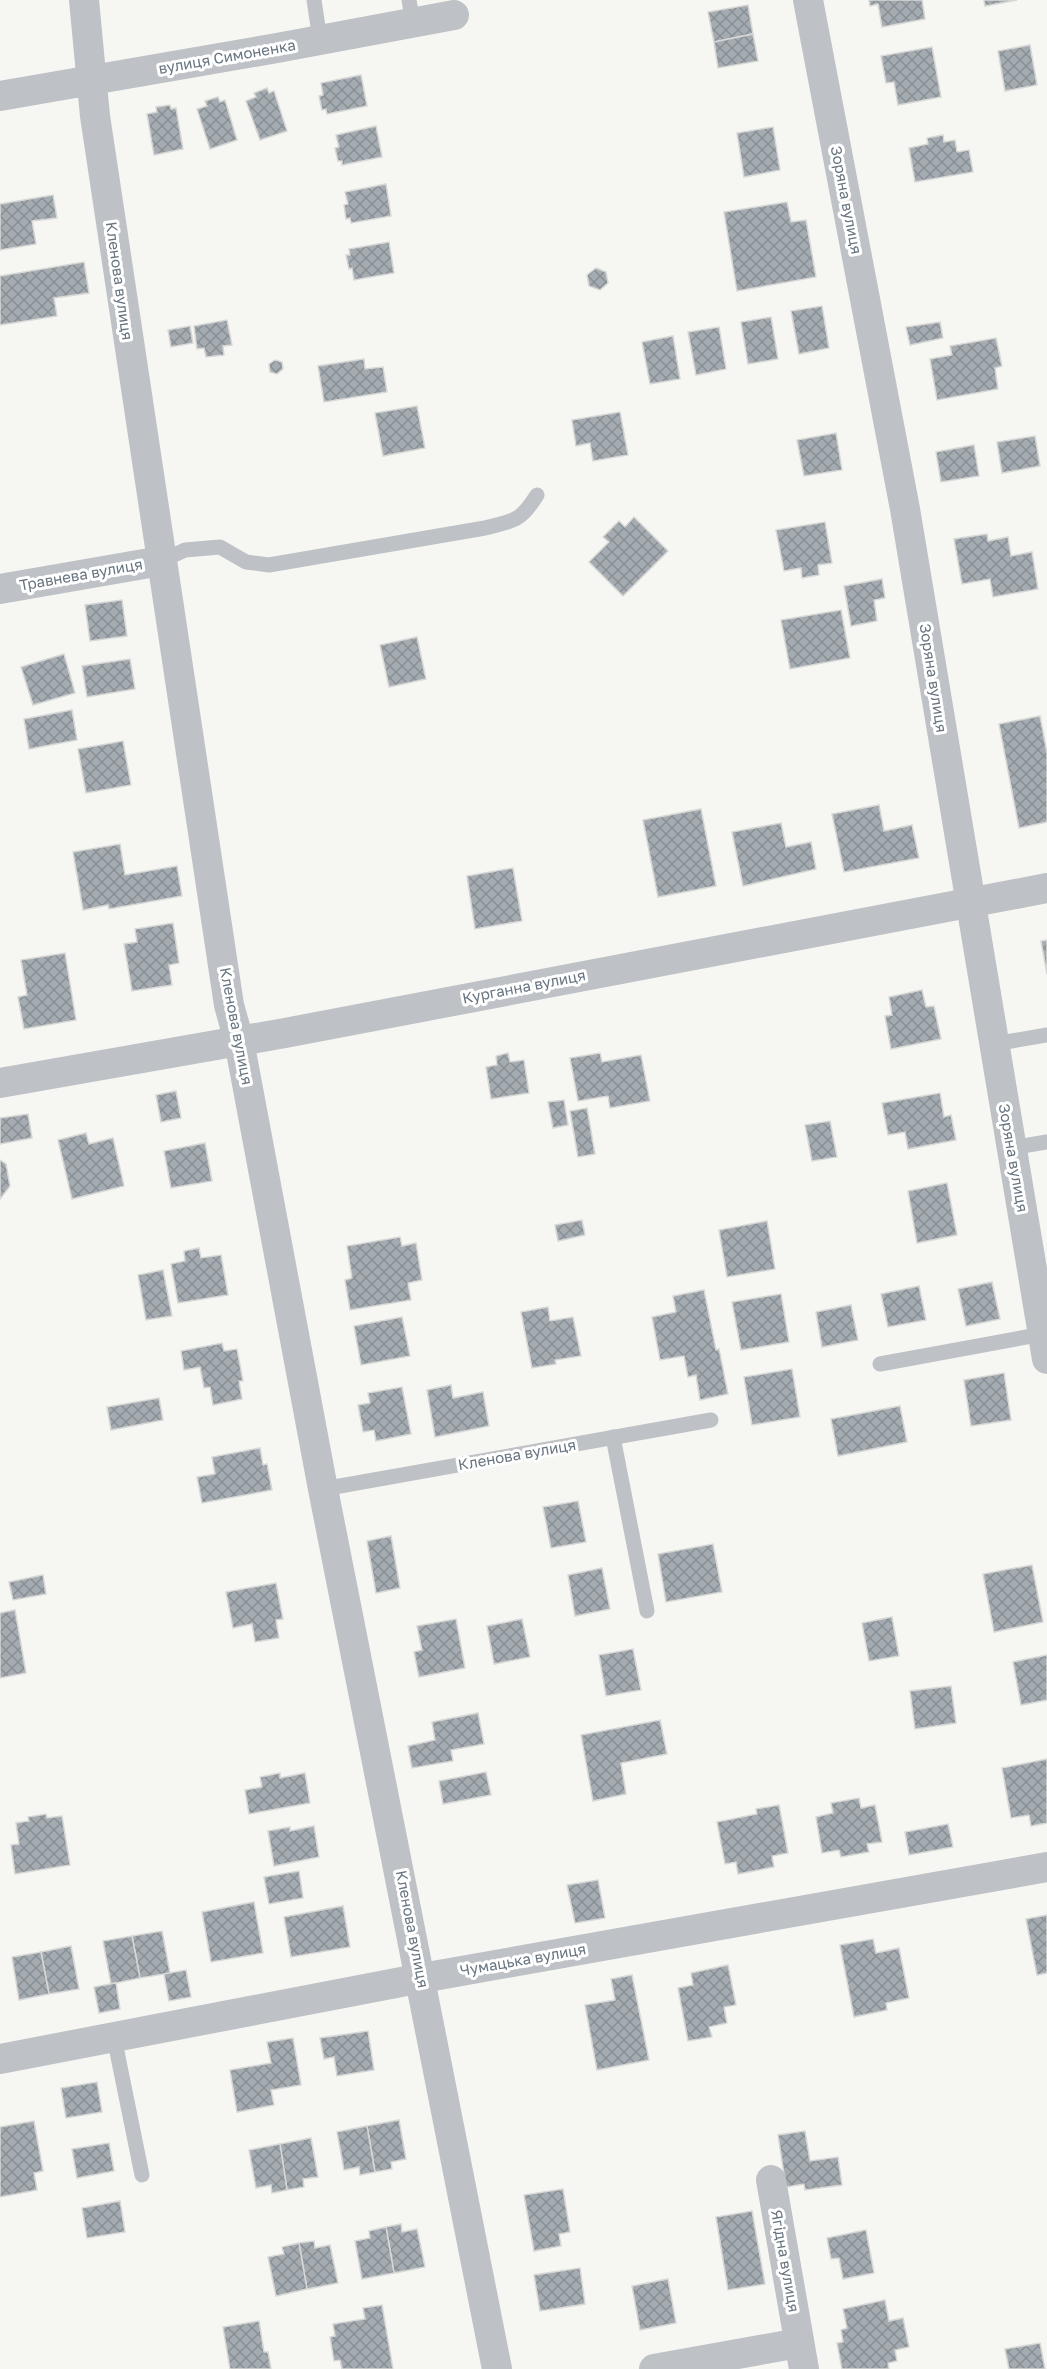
<svg xmlns="http://www.w3.org/2000/svg" width="1047" height="2369" font-family="'Golos Text',sans-serif">
<style>
.building{fill:url(#building-cross-hatch);stroke:#d7d7d6;stroke-width:1.5}
.lines{fill:none;stroke-linecap:round;stroke-linejoin:round}
.lane{stroke:#bec1c5;stroke-width:15}
.street{stroke:#bec1c5;stroke-width:30}
.labels{text-anchor:middle;stroke-width:6;stroke-linejoin:round;paint-order:stroke}
.street-label{font-size:15px;fill:#687581;stroke:#fff}
</style>
<defs>
<pattern id="building-cross-hatch" width="8" height="8" patternUnits="userSpaceOnUse" patternTransform="scale(1.5)"><rect width="8" height="8" fill="#a4abb1"/><path d="M0 0l8 8M0 8l8-8" fill="none" stroke="#899095"/></pattern>
</defs>
<rect width="100%" height="100%" fill="#f6f6f3"/>
<g class="building">
<polygon points="869,0 922,0 925,19 882,27 878,4 870,6"/>
<polygon points="984,0 1017,0 985,6"/>
<polygon points="748,5 753,34 714,42 708,12"/>
<polygon points="753,34 758,61 718,68 714,42"/>
<polygon points="1030,45 1037,85 1005,91 998,51"/>
<polygon points="932,47 941,97 898,105 894,82 886,83 881,56"/>
<polygon points="361,75 367,106 327,114 326,109 322,110 319,96 323,95 321,83"/>
<polygon points="267,88 269,93 274,91 287,131 260,140 246,101 256,97 254,93"/>
<polygon points="218,97 220,102 225,100 237,140 210,149 197,109 207,106 205,101"/>
<polygon points="170,105 171,109 176,108 183,149 154,155 147,114 157,112 156,107"/>
<polygon points="376,126 382,157 342,165 342,161 338,161 335,148 339,147 336,135"/>
<polygon points="773,127 780,170 744,177 737,133"/>
<polygon points="943,135 944,142 955,140 957,152 969,150 973,172 915,182 909,148 928,144 927,138"/>
<polygon points="386,184 391,216 351,223 350,218 346,219 344,205 348,204 345,192"/>
<polygon points="53,195 57,218 32,221 36,244 0,250 0,204"/>
<polygon points="787,202 791,222 806,220 816,277 737,291 724,212"/>
<polygon points="389,242 394,273 354,280 352,268 349,269 346,255 350,255 349,249"/>
<polygon points="84,262 89,293 54,298 57,316 0,325 0,276"/>
<polygon points="596,268 606,272 608,283 600,290 589,286 587,275"/>
<polygon points="822,306 829,348 799,354 791,311"/>
<polygon points="771,317 778,359 748,364 741,322"/>
<polygon points="227,320 232,345 223,346 224,355 206,357 204,348 197,349 194,326"/>
<polygon points="940,322 943,338 910,345 906,327"/>
<polygon points="190,326 193,343 171,347 168,330"/>
<polygon points="719,327 726,369 696,375 688,332"/>
<polygon points="673,336 680,379 650,384 642,342"/>
<polygon points="996,338 1002,366 995,368 998,389 937,400 930,359 952,355 950,346"/>
<polygon points="364,359 365,369 383,367 387,392 324,402 318,366"/>
<polygon points="275,360 282,362 283,369 277,374 270,372 269,364"/>
<polygon points="417,406 425,448 383,456 375,413"/>
<polygon points="620,412 628,455 593,461 590,443 576,446 572,420"/>
<polygon points="836,433 842,470 804,476 797,440"/>
<polygon points="1035,436 1040,466 1002,473 997,442"/>
<polygon points="974,445 979,476 941,482 936,452"/>
<polygon points="634,517 668,551 623,596 589,562 609,542 603,537 619,521 625,527"/>
<polygon points="825,522 832,563 818,565 819,575 802,578 801,568 784,571 776,530"/>
<polygon points="987,534 988,541 1008,537 1011,556 1032,552 1038,589 993,597 990,579 962,584 954,539"/>
<polygon points="882,579 885,598 874,600 877,621 851,626 844,586"/>
<polygon points="122,600 127,636 90,641 85,605"/>
<polygon points="841,610 850,658 790,669 781,620"/>
<polygon points="417,637 426,679 389,687 380,645"/>
<polygon points="64,654 75,693 33,705 21,667"/>
<polygon points="130,659 135,689 87,697 82,666"/>
<polygon points="72,710 77,740 29,749 24,719"/>
<polygon points="1040,716 1047,753 1047,822 1019,828 999,724"/>
<polygon points="123,741 131,785 86,793 78,749"/>
<polygon points="879,805 884,831 912,825 919,858 844,872 832,814"/>
<polygon points="701,809 716,886 658,897 643,820"/>
<polygon points="781,823 786,847 811,842 816,869 743,886 732,832"/>
<polygon points="120,844 125,875 177,866 182,896 109,909 108,905 83,910 73,852"/>
<polygon points="513,868 522,921 475,929 467,876"/>
<polygon points="173,923 179,963 169,965 172,985 132,991 124,944 137,942 135,929"/>
<polygon points="1047,940 1047,974 1041,941"/>
<polygon points="65,953 76,1020 24,1029 18,997 27,995 21,960"/>
<polygon points="922,990 926,1007 934,1006 941,1039 891,1049 885,1016 892,1015 889,997"/>
<polygon points="508,1053 510,1062 524,1060 529,1093 491,1099 486,1067 497,1065 496,1056"/>
<polygon points="600,1053 602,1062 641,1055 650,1101 610,1108 608,1096 578,1101 570,1058"/>
<polygon points="176,1091 181,1118 161,1122 156,1095"/>
<polygon points="940,1093 944,1117 951,1115 956,1140 908,1149 905,1132 888,1135 882,1103"/>
<polygon points="564,1100 568,1125 553,1128 548,1102"/>
<polygon points="587,1108 595,1154 578,1157 570,1111"/>
<polygon points="28,1114 32,1138 0,1144 0,1118"/>
<polygon points="830,1121 837,1157 812,1161 805,1125"/>
<polygon points="86,1133 89,1144 113,1138 124,1186 72,1199 58,1140"/>
<polygon points="205,1143 212,1181 171,1188 164,1151"/>
<polygon points="0,1160 6,1164 10,1186 0,1199"/>
<polygon points="947,1183 957,1235 917,1243 908,1191"/>
<polygon points="582,1220 585,1235 558,1241 555,1225"/>
<polygon points="767,1221 775,1269 727,1277 719,1230"/>
<polygon points="400,1237 402,1246 416,1243 422,1280 408,1283 411,1300 350,1310 345,1280 352,1278 347,1246"/>
<polygon points="199,1248 201,1258 221,1255 228,1295 178,1303 171,1264 185,1261 184,1251"/>
<polygon points="163,1270 172,1316 146,1320 138,1275"/>
<polygon points="992,1282 1000,1319 966,1326 958,1289"/>
<polygon points="919,1286 926,1320 888,1327 881,1294"/>
<polygon points="704,1290 716,1350 719,1349 728,1394 700,1400 696,1375 688,1377 684,1356 660,1360 652,1317 676,1312 673,1296"/>
<polygon points="781,1294 789,1342 741,1350 732,1302"/>
<polygon points="851,1305 858,1340 822,1347 816,1312"/>
<polygon points="548,1307 550,1321 573,1317 581,1356 555,1360 556,1364 532,1368 521,1312"/>
<polygon points="402,1317 410,1356 361,1365 354,1326"/>
<polygon points="222,1343 224,1351 237,1349 243,1381 239,1381 242,1399 213,1405 210,1387 204,1388 200,1367 184,1370 181,1351"/>
<polygon points="792,1369 800,1417 752,1425 744,1377"/>
<polygon points="1004,1373 1011,1420 971,1426 964,1380"/>
<polygon points="451,1385 453,1398 483,1392 489,1426 435,1437 427,1390"/>
<polygon points="402,1387 411,1434 376,1441 374,1430 363,1432 358,1405 370,1403 368,1393"/>
<polygon points="159,1398 163,1420 111,1430 107,1407"/>
<polygon points="900,1406 907,1442 838,1456 831,1419"/>
<polygon points="260,1448 263,1465 267,1464 272,1490 202,1503 197,1477 215,1474 212,1457"/>
<polygon points="578,1501 586,1542 551,1548 543,1507"/>
<polygon points="391,1536 400,1588 376,1593 367,1541"/>
<polygon points="713,1544 722,1592 666,1602 658,1554"/>
<polygon points="1032,1565 1043,1622 994,1632 983,1574"/>
<polygon points="602,1568 610,1609 575,1616 568,1575"/>
<polygon points="43,1575 46,1594 13,1600 9,1582"/>
<polygon points="276,1583 283,1619 276,1620 279,1638 255,1642 252,1624 233,1628 226,1592"/>
<polygon points="15,1610 26,1673 0,1678 0,1613"/>
<polygon points="892,1617 899,1656 869,1661 862,1623"/>
<polygon points="456,1619 465,1668 419,1677 414,1652 422,1650 417,1626"/>
<polygon points="522,1619 530,1657 494,1664 487,1626"/>
<polygon points="633,1649 641,1690 606,1696 599,1655"/>
<polygon points="1047,1655 1047,1700 1021,1705 1013,1662"/>
<polygon points="951,1686 956,1723 915,1729 910,1691"/>
<polygon points="478,1713 484,1744 451,1750 453,1761 412,1768 408,1746 435,1740 432,1722"/>
<polygon points="660,1720 667,1754 621,1763 626,1794 593,1801 581,1735"/>
<polygon points="1047,1759 1047,1823 1031,1826 1029,1815 1011,1818 1002,1768"/>
<polygon points="486,1772 491,1795 443,1804 439,1781"/>
<polygon points="280,1773 280,1778 305,1773 310,1803 249,1814 245,1790 262,1787 260,1777"/>
<polygon points="859,1798 861,1808 875,1805 882,1842 867,1844 869,1852 841,1857 839,1850 822,1853 816,1817 833,1813 831,1803"/>
<polygon points="779,1805 788,1853 772,1856 774,1867 738,1874 736,1862 725,1864 717,1822 757,1814 756,1809"/>
<polygon points="46,1814 47,1818 62,1816 70,1865 15,1874 11,1845 19,1844 16,1823 29,1821 28,1817"/>
<polygon points="948,1824 953,1847 909,1855 905,1832"/>
<polygon points="314,1826 319,1857 274,1866 268,1831 290,1827 290,1831"/>
<polygon points="299,1871 303,1898 269,1904 264,1877"/>
<polygon points="598,1880 605,1918 575,1923 567,1885"/>
<polygon points="254,1902 263,1953 211,1962 202,1912"/>
<polygon points="343,1906 350,1947 291,1957 284,1917"/>
<polygon points="1047,1915 1047,1973 1037,1975 1026,1919"/>
<polygon points="162,1931 170,1973 140,1978 132,1936"/>
<polygon points="132,1936 140,1978 111,1984 103,1941"/>
<polygon points="873,1939 876,1953 899,1948 909,1998 886,2003 887,2010 854,2017 840,1945"/>
<polygon points="71,1946 79,1989 49,1994 41,1952"/>
<polygon points="41,1952 49,1994 19,2000 12,1957"/>
<polygon points="728,1965 736,2005 724,2007 727,2023 709,2027 712,2037 688,2041 678,1988 693,1985 691,1973"/>
<polygon points="186,1970 191,1997 169,2001 164,1974"/>
<polygon points="632,1975 649,2060 597,2070 585,2005 615,2000 611,1979"/>
<polygon points="116,1983 120,2009 99,2013 94,1987"/>
<polygon points="368,2031 374,2070 337,2076 334,2057 324,2059 320,2038"/>
<polygon points="293,2038 301,2085 271,2090 274,2105 237,2112 230,2070 271,2063 267,2042"/>
<polygon points="97,2082 102,2112 66,2118 61,2088"/>
<polygon points="399,2120 406,2159 391,2162 392,2169 375,2172 367,2126"/>
<polygon points="34,2121 43,2171 34,2173 37,2190 0,2197 0,2127"/>
<polygon points="367,2126 375,2172 360,2175 359,2167 344,2170 337,2132"/>
<polygon points="805,2131 810,2161 838,2157 842,2185 805,2190 804,2184 786,2187 778,2135"/>
<polygon points="311,2138 318,2177 303,2179 304,2187 287,2190 280,2144"/>
<polygon points="109,2143 114,2171 77,2178 72,2149"/>
<polygon points="280,2144 287,2190 272,2193 271,2185 256,2188 249,2150"/>
<polygon points="563,2189 570,2232 559,2234 561,2246 534,2251 524,2195"/>
<polygon points="120,2201 125,2232 87,2238 82,2208"/>
<polygon points="752,2211 765,2284 728,2290 716,2217"/>
<polygon points="401,2224 402,2232 417,2229 425,2267 394,2273 386,2227"/>
<polygon points="386,2227 394,2273 362,2279 355,2241 370,2238 369,2231"/>
<polygon points="866,2230 874,2273 843,2279 839,2258 831,2259 827,2238"/>
<polygon points="314,2241 315,2248 330,2245 338,2283 307,2289 299,2243"/>
<polygon points="299,2243 307,2289 276,2296 268,2257 284,2254 282,2247"/>
<polygon points="580,2268 585,2304 540,2311 534,2275"/>
<polygon points="668,2279 676,2323 640,2330 632,2286"/>
<polygon points="885,2300 889,2321 903,2318 909,2347 895,2350 897,2361 888,2363 889,2369 842,2369 837,2343 843,2342 841,2330 847,2328 843,2309"/>
<polygon points="382,2305 393,2369 342,2369 340,2360 334,2361 330,2337 335,2336 333,2324 365,2319 363,2308"/>
<polygon points="259,2321 264,2352 268,2352 271,2369 230,2369 223,2327"/>
<polygon points="1040,2343 1045,2369 1009,2369 1005,2349"/>
</g>
<g class="lines">
<g class="lane">
<polyline points="314,0 320,40"/>
<polyline points="409,0 413,23"/>
<path d="M 161,561 L 185,550 L 220,547 L 246,562 L 269,565 L 485,528 C 514,521 521,521 537,495"/>
<polyline points="994,1044 1047,1035"/>
<polyline points="1011,1148 1047,1142"/>
<polyline points="880,1364 1043,1334"/>
<polyline points="613,1437 647,1611"/>
<polyline points="323,1489 711,1420"/>
<polyline points="114,2037 142,2175"/>
</g>
<g class="street">
<polyline points="84,0 95,116 229,1005 239,1041 323,1489 497,2369"/>
<polyline points="808,0 905,509 1047,1359"/>
<polyline points="0,96 277,48 454,15"/>
<polyline points="0,589 161,561"/>
<polyline points="0,1083 285,1033 1047,888"/>
<polyline points="0,2059 422,1978 1047,1867"/>
<polyline points="771,2180 804,2369"/>
<polyline points="654,2369 799,2343"/>
</g>
</g>
<g class="labels">
<g class="street-label">
<text transform="translate(227 57) rotate(-10)" y="5">вулиця Симоненка</text>
<text transform="translate(846 200) rotate(79)" y="5">Зоряна вулиця</text>
<text transform="translate(119 281) rotate(82)" y="5">Кленова вулиця</text>
<text transform="translate(81 575) rotate(-10)" y="5">Травнева вулиця</text>
<text transform="translate(933 678) rotate(81)" y="5">Зоряна вулиця</text>
<text transform="translate(524 987) rotate(-11)" y="5">Курганна вулиця</text>
<text transform="translate(236 1026) rotate(79)" y="5">Кленова вулиця</text>
<text transform="translate(1013 1158) rotate(80)" y="5">Зоряна вулиця</text>
<text transform="translate(517 1455) rotate(-10)" y="5">Кленова вулиця</text>
<text transform="translate(412 1929) rotate(79)" y="5">Кленова вулиця</text>
<text transform="translate(523 1960) rotate(-10)" y="5">Чумацька вулиця</text>
<text transform="translate(785 2261) rotate(80)" y="5">Ягідна вулиця</text>
</g>
</g>
</svg>
